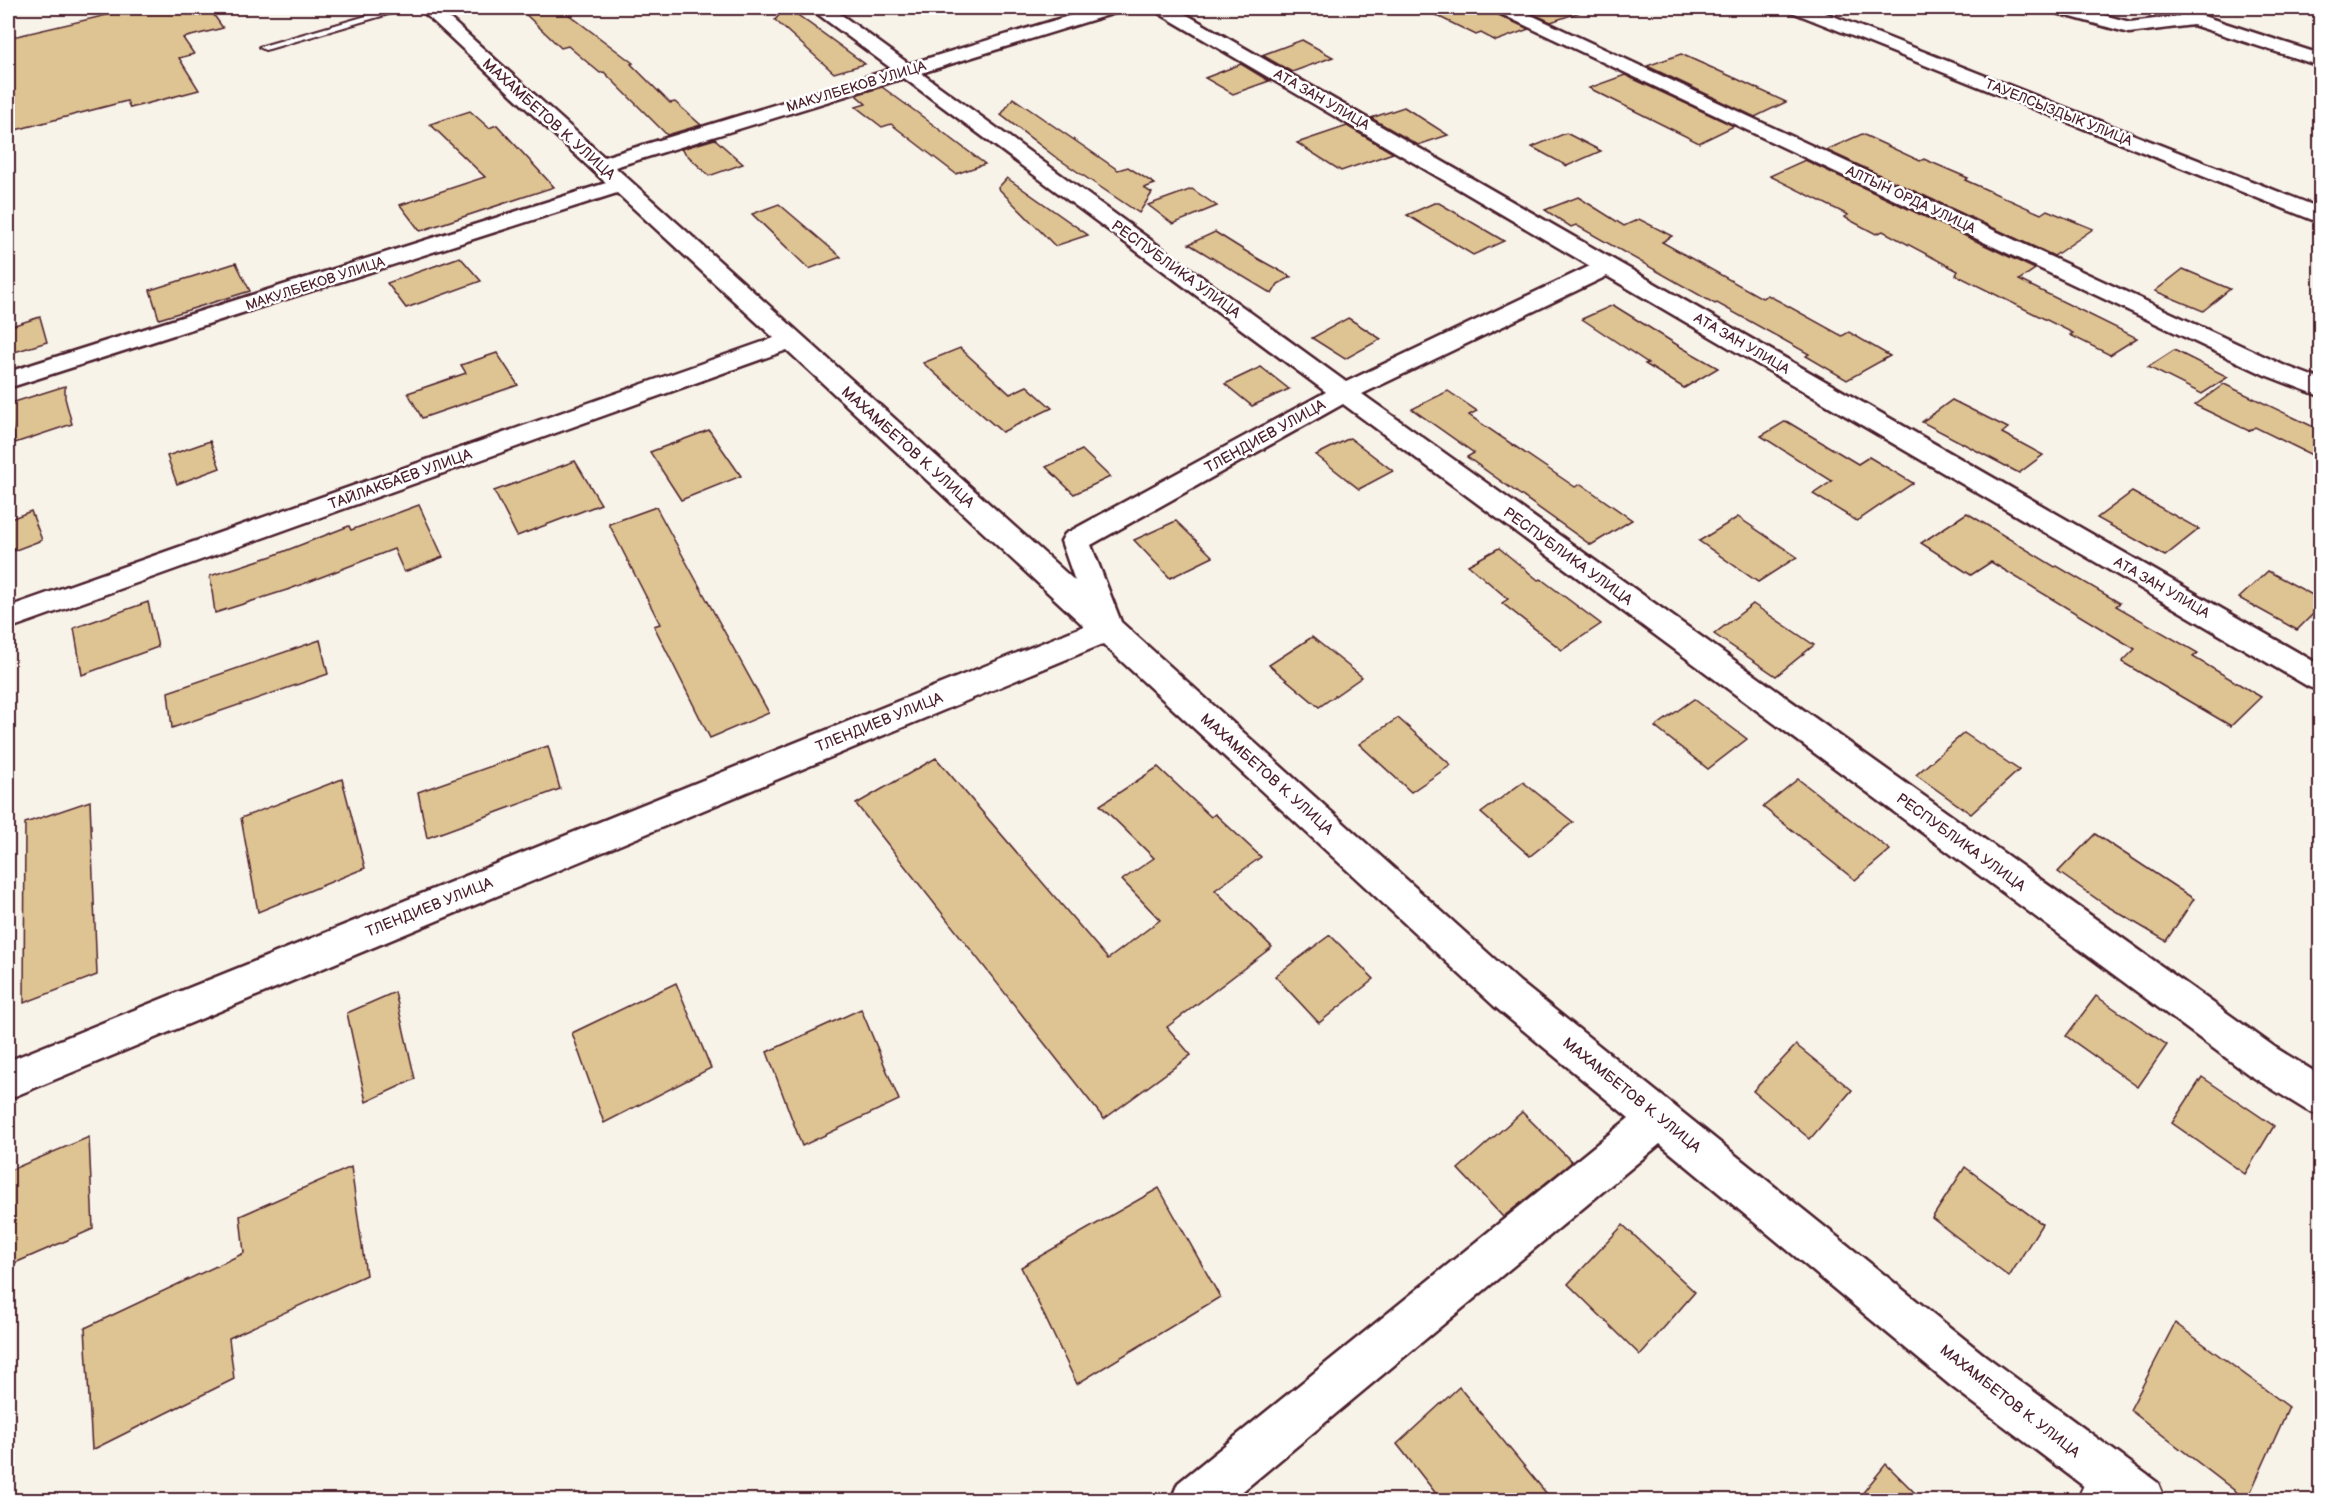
<svg xmlns="http://www.w3.org/2000/svg" width="2328" height="1508" font-family="'Balsamiq Sans',sans-serif">
<style>
.building{fill:#dec393;stroke:#4a1f2b;stroke-width:1.5}
.lines{fill:none;stroke-linecap:round;stroke-linejoin:round}
.lane-casing{stroke:#4a1f2b;stroke-width:4}
.street-casing{stroke:#4a1f2b;stroke-width:5}
.lane{fill:#fff;fill-rule:evenodd}
.street{fill:#fff;fill-rule:evenodd}
.labels{text-anchor:middle;stroke-width:5;stroke-linejoin:round;paint-order:stroke}
.far-street-label{font-size:14px;fill:#4a1f2b;stroke:#fff}
.street-label{font-size:15px;fill:#4a1f2b;stroke:#fff}
</style>
<rect width="100%" height="100%" fill="#f8f3e9"/>
<filter id="ink" filterUnits="userSpaceOnUse"><feTurbulence type="fractalNoise" baseFrequency=".0167" numOctaves="2"/><feDisplacementMap in="SourceGraphic" scale="12" xChannelSelector="R" yChannelSelector="G"/><feConvolveMatrix kernelMatrix="1 2 1 2 8 2 1 2 1" color-interpolation-filters="sRGB"/></filter>
<g filter="url(#ink)">
<g class="building">
<polygon points="137,8 209,8 223,28 183,38 194,54 179,58 199,90 130,108 127,101 8,132 8,38"/>
<polygon points="519,8 560,8 633,63 631,64 670,103 675,102 701,125 667,135 604,72 600,73 568,46 561,48"/>
<polygon points="785,8 788,8 865,64 834,73 775,20"/>
<polygon points="1421,8 1492,8 1496,14 1529,29 1496,41 1481,33 1476,35"/>
<polygon points="1520,8 1579,8 1580,12 1551,22"/>
<polygon points="1302,40 1333,57 1292,72 1262,55"/>
<polygon points="1681,54 1737,79 1786,102 1755,117 1647,66"/>
<polygon points="1241,64 1269,81 1233,94 1205,78"/>
<polygon points="1625,75 1734,126 1699,143 1589,88"/>
<polygon points="882,87 919,114 985,164 956,174 891,124 882,127 856,107 866,104 857,96 858,94"/>
<polygon points="1013,98 1118,170 1128,167 1155,184 1144,188 1152,193 1139,213 1054,156 1001,115"/>
<polygon points="1404,107 1448,135 1418,145 1371,118"/>
<polygon points="470,111 489,128 497,125 554,187 420,231 400,205 485,177 430,124"/>
<polygon points="1347,126 1393,153 1341,171 1297,143"/>
<polygon points="1566,133 1601,151 1567,166 1532,147"/>
<polygon points="1862,134 1920,161 1924,159 1968,178 1965,180 2041,214 2047,210 2093,229 2054,256 1826,150"/>
<polygon points="715,139 743,164 709,176 681,149"/>
<polygon points="1805,160 2035,269 2019,280 2137,338 2110,355 2070,335 2073,333 1956,275 1958,271 1883,231 1876,234 1844,217 1848,215 1770,176"/>
<polygon points="1007,178 1088,235 1055,246 998,188"/>
<polygon points="1192,189 1217,206 1173,224 1148,205"/>
<polygon points="1578,197 1624,226 1639,219 1672,236 1662,242 1762,298 1768,295 1842,336 1849,332 1890,356 1847,380 1806,356 1809,354 1717,303 1715,304 1576,225 1571,227 1545,210"/>
<polygon points="1434,203 1439,203 1504,241 1473,255 1407,215"/>
<polygon points="779,204 841,257 809,269 752,214"/>
<polygon points="1215,232 1255,257 1291,277 1278,284 1272,294 1189,244"/>
<polygon points="460,257 481,281 406,308 387,283"/>
<polygon points="236,263 250,291 159,319 150,290"/>
<polygon points="2183,269 2230,289 2203,311 2155,291"/>
<polygon points="1613,305 1679,346 1718,368 1684,388 1645,364 1648,363 1582,319"/>
<polygon points="40,317 47,342 8,354 8,327"/>
<polygon points="1348,318 1381,339 1345,359 1312,338"/>
<polygon points="960,348 1010,394 1027,386 1052,408 1002,432 923,363"/>
<polygon points="2174,350 2228,377 2202,394 2148,367"/>
<polygon points="497,353 518,385 422,418 408,393 466,373 461,365"/>
<polygon points="1261,367 1289,389 1252,406 1225,384"/>
<polygon points="2224,384 2320,430 2320,459 2255,427 2249,431 2195,405"/>
<polygon points="65,386 65,398 72,424 15,443 8,404"/>
<polygon points="1448,391 1477,411 1469,415 1575,487 1581,484 1632,520 1591,545 1467,457 1474,453 1412,409"/>
<polygon points="1952,400 2008,428 2002,433 2043,455 2019,473 1922,422"/>
<polygon points="1786,421 1858,464 1869,457 1913,483 1857,521 1813,494 1832,481 1761,436"/>
<polygon points="709,430 741,476 681,500 650,452"/>
<polygon points="1350,438 1393,471 1359,489 1316,455"/>
<polygon points="210,441 220,468 177,484 167,456"/>
<polygon points="1082,450 1110,477 1074,494 1046,467"/>
<polygon points="575,461 601,504 517,536 494,491"/>
<polygon points="2132,492 2199,529 2165,556 2097,518"/>
<polygon points="419,505 443,557 404,572 394,549 290,589 215,613 210,576 272,556 349,526 351,530"/>
<polygon points="656,507 769,713 710,738 654,626 660,624 609,524"/>
<polygon points="31,511 42,540 8,553 8,520"/>
<polygon points="1967,513 2055,567 2057,566 2120,603 2116,606 2198,653 2193,657 2261,697 2231,726 2122,662 2135,649 1991,562 1971,575 1921,543"/>
<polygon points="1738,517 1797,557 1758,582 1699,541"/>
<polygon points="1176,521 1213,557 1170,578 1134,540"/>
<polygon points="1499,548 1538,580 1541,579 1601,624 1562,650 1502,603 1508,599 1468,565"/>
<polygon points="2268,571 2320,599 2320,607 2297,630 2239,598"/>
<polygon points="148,602 158,647 82,675 74,628"/>
<polygon points="1753,604 1814,645 1776,676 1714,634"/>
<polygon points="1312,637 1362,677 1319,707 1269,665"/>
<polygon points="320,640 328,674 172,728 168,692"/>
<polygon points="1694,699 1747,739 1708,769 1655,727"/>
<polygon points="1398,718 1451,765 1411,792 1359,744"/>
<polygon points="1964,733 2019,770 1971,814 1916,775"/>
<polygon points="548,746 560,789 427,838 418,792"/>
<polygon points="936,758 1108,959 1160,920 1122,880 1154,858 1100,805 1158,767 1211,817 1215,814 1261,857 1215,890 1272,947 1167,1027 1191,1055 1104,1119 856,804"/>
<polygon points="342,779 365,868 258,912 241,818"/>
<polygon points="1798,779 1890,850 1855,880 1763,807"/>
<polygon points="1523,782 1573,822 1530,856 1481,813"/>
<polygon points="90,801 97,975 24,1003 25,823"/>
<polygon points="2095,834 2194,899 2166,941 2107,906 2058,872"/>
<polygon points="1330,935 1374,979 1319,1023 1275,976"/>
<polygon points="676,983 711,1068 604,1123 572,1033"/>
<polygon points="395,992 415,1079 366,1102 347,1013"/>
<polygon points="2096,996 2167,1045 2138,1087 2066,1036"/>
<polygon points="861,1009 899,1100 802,1146 767,1052"/>
<polygon points="1796,1045 1852,1090 1810,1139 1753,1091"/>
<polygon points="2202,1077 2274,1126 2245,1174 2172,1123"/>
<polygon points="1522,1112 1572,1162 1503,1217 1458,1169"/>
<polygon points="89,1137 93,1229 8,1266 8,1171"/>
<polygon points="351,1167 366,1275 229,1338 234,1379 92,1450 85,1328 244,1253 240,1216"/>
<polygon points="1965,1167 2042,1224 2009,1277 1932,1218"/>
<polygon points="1159,1188 1220,1297 1077,1384 1021,1267"/>
<polygon points="1623,1225 1695,1292 1640,1355 1568,1284"/>
<polygon points="2175,1323 2289,1407 2247,1500 2130,1410"/>
<polygon points="1459,1387 1552,1500 1441,1500 1397,1444"/>
<polygon points="1886,1464 1922,1500 1857,1500"/>
</g>
<g class="lines">
<defs>
<g id="lane">
<polygon points="394,8 409,8 269,49 265,50 259,47"/>
<polygon points="2104,1459 2114,1463 2118,1473 2106,1500 2077,1500 2094,1463"/>
</g>
<g id="street">
<path d="M 419,8 L 438,8 L 604,157 L 892,69 L 815,12 L 812,8 L 832,8 L 909,64 L 1095,8 L 1121,8 L 1118,12 L 921,73 L 1346,382 L 1590,266 L 1157,12 L 1154,8 L 1175,8 L 2320,665 L 2320,691 L 2309,687 L 1607,276 L 1362,394 L 2276,1048 L 2320,1075 L 2320,1116 L 2306,1110 L 2248,1074 L 1343,404 L 1091,545 L 1121,622 L 1520,982 L 1983,1354 L 2158,1483 L 2165,1500 L 2102,1500 L 1951,1386 L 1660,1144 L 1232,1500 L 1171,1500 L 1178,1483 L 1629,1118 L 1494,1006 L 1103,644 L 8,1099 L 8,1061 L 1084,626 L 787,350 L 8,629 L 8,607 L 774,338 L 617,193 L 8,388 L 8,372 L 606,183 ZM 904,78 L 1326,392 L 1065,534 L 1061,541 L 1075,581 L 615,167 Z"/>
<polygon points="1494,8 1516,8 2283,365 2320,379 2320,396 2265,375 1497,12"/>
<polygon points="1789,8 1813,8 2320,208 2320,223 1792,12"/>
<polygon points="2050,8 2077,8 2130,22 2180,16 2173,8 2192,8 2200,15 2320,54 2320,66 2193,25 2129,33 2053,12"/>
</g>
</defs>
<use href="#lane" class="lane-casing"/>
<use href="#street" class="street-casing"/>
<use href="#lane" class="lane"/>
<use href="#street" class="street"/>
</g>
</g>
<g class="labels">
<g class="far-street-label">
<text transform="translate(856 86) rotate(-17)" y="5">МАКУЛБЕКОВ УЛИЦА</text>
<text transform="translate(1322 99) rotate(30)" y="5">АТА ЗАН УЛИЦА</text>
<text transform="translate(2059 112) rotate(22)" y="5">ТАУЕЛСЫЗДЫК УЛИЦА</text>
<text transform="translate(1911 199) rotate(25)" y="5">АЛТЫН ОРДА УЛИЦА</text>
<text transform="translate(315 283) rotate(-18)" y="5">МАКУЛБЕКОВ УЛИЦА</text>
<text transform="translate(1742 343) rotate(30)" y="5">АТА ЗАН УЛИЦА</text>
<text transform="translate(2162 587) rotate(30)" y="5">АТА ЗАН УЛИЦА</text>
</g>
<g class="street-label">
<text transform="translate(549 119) rotate(42)" y="5">МАХАМБЕТОВ К. УЛИЦА</text>
<text transform="translate(1176 269) rotate(36)" y="5">РЕСПУБЛИКА УЛИЦА</text>
<text transform="translate(1265 436) rotate(-29)" y="5">ТЛЕНДИЕВ УЛИЦА</text>
<text transform="translate(908 447) rotate(42)" y="5">МАХАМБЕТОВ К. УЛИЦА</text>
<text transform="translate(400 479) rotate(-20)" y="5">ТАЙЛАКБАЕВ УЛИЦА</text>
<text transform="translate(1568 556) rotate(36)" y="5">РЕСПУБЛИКА УЛИЦА</text>
<text transform="translate(879 722) rotate(-22)" y="5">ТЛЕНДИЕВ УЛИЦА</text>
<text transform="translate(1267 774) rotate(42)" y="5">МАХАМБЕТОВ К. УЛИЦА</text>
<text transform="translate(1961 842) rotate(36)" y="5">РЕСПУБЛИКА УЛИЦА</text>
<text transform="translate(429 907) rotate(-22)" y="5">ТЛЕНДИЕВ УЛИЦА</text>
<text transform="translate(1632 1095) rotate(39)" y="5">МАХАМБЕТОВ К. УЛИЦА</text>
<text transform="translate(2010 1401) rotate(38)" y="5">МАХАМБЕТОВ К. УЛИЦА</text>
</g>
</g>
<rect width="2328" height="1508" fill="none" stroke="#fff" stroke-width="30"/>
<rect x="15" y="15" width="2298" height="1478" fill="none" stroke="#4a1f2b" stroke-width="2" filter="url(#ink)"/>
</svg>
